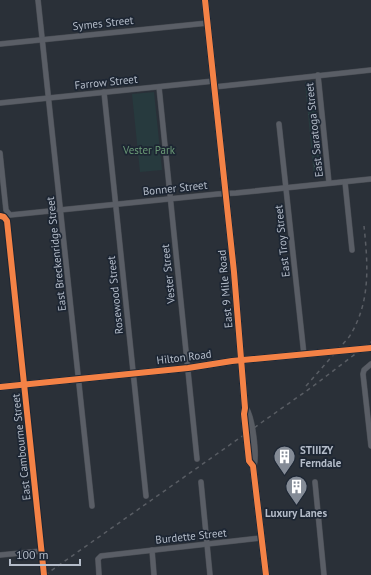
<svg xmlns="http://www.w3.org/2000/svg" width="371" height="575" font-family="'PT Sans',sans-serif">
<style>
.grass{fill:url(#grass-tufts)}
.green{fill:#273a3e}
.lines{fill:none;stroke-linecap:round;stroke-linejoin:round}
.street-casing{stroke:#484c53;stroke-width:6}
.secondary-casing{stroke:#484c53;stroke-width:8}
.street{stroke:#5a5e66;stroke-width:5}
.secondary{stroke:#595d64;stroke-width:7}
.rail{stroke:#595d64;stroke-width:1.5;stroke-dasharray:4 4;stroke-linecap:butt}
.cycleway-casing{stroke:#1d2633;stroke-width:8}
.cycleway{stroke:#f48246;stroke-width:6}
.labels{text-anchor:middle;stroke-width:3.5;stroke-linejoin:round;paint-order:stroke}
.street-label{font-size:11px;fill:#b4bcc9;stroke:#1d2633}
.park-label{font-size:11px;fill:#6b9a76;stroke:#1d2633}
.poi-label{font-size:11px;font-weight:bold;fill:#b4bcc9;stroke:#1d2633;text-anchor:start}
</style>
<defs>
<pattern id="grass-tufts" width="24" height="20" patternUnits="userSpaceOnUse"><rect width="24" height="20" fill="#273a3e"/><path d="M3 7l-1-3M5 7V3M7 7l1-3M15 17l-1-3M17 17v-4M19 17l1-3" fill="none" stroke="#445559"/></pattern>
</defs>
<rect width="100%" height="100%" fill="#2a3038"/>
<polygon class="grass" points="305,82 313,82 323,177 314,178"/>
<polygon class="green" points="154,92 162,170 140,172 132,94"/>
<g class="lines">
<defs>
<g id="street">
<polyline points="38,0 92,506"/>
<polyline points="0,44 208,23"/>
<polyline points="318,75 329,183"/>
<polyline points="159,87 197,459"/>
<polyline points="214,87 371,70"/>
<polyline points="104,92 146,496"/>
<polyline points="0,103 214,81"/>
<polyline points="279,124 304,355"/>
<polyline points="0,153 6,210 10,215 218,194 236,193 371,179"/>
<polyline points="345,182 352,250"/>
<polyline points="0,216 4,217 7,221 44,575"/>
<polyline points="371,364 364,370 363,374 371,446"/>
<polyline points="201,482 210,575"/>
<polyline points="315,482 324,575"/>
<polyline points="152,550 154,575"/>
<polyline points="0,555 42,551"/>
<polyline points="99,575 98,559 101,556 261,538"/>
</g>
<g id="secondary">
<polyline points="205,0 234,272 245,408 244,414 249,461 253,466 255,483 266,575"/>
<polyline points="0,387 188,368 232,361 371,348"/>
<path d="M 245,408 C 252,418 256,455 253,466"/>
</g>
</defs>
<use href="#street" class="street-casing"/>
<use href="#secondary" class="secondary-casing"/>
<use href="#street" class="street"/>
<use href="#secondary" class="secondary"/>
<g class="rail">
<path d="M 306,386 L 349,337 C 371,303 368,265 364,226"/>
<polyline points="45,575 312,387 371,342"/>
</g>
<defs>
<g id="cycleway">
<polyline points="205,0 234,272 245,408 244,414 249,461 253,466 255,483 266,575"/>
<polyline points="0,216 4,217 7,221 44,575"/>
<polyline points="0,387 188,368 232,361 371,348"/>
</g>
</defs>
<use href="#cycleway" class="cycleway-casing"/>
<use href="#cycleway" class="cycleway"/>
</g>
<defs>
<symbol id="building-pin" viewBox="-11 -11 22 30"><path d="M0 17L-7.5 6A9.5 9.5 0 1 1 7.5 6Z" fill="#848b96" stroke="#1d2633"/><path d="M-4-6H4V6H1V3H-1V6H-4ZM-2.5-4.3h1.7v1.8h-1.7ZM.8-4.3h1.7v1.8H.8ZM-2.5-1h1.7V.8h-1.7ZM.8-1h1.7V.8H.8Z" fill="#fff"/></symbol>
</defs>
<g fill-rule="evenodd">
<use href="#building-pin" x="272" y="444" width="25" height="34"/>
<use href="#building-pin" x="284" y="474" width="25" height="34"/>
</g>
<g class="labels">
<g class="street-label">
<text transform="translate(103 23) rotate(-6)" y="4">Symes Street</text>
<text transform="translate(106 82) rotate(-6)" y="4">Farrow Street</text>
<text transform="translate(314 130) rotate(-96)" y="4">East Saratoga Street</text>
<text transform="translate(175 188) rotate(-6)" y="4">Bonner Street</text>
<text transform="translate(282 241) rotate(-96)" y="4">East Troy Street</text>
<text transform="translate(56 254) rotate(-96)" y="4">East Breckenridge Street</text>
<text transform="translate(168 274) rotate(-96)" y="4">Vester Street</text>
<text transform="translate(225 289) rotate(-95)" y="4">East 9 Mile Road</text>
<text transform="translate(115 295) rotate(-96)" y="4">Rosewood Street</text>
<text transform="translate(184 357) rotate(-7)" y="4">Hilton Road</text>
<text transform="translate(21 447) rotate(-96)" y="4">East Cambourne Street</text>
<text transform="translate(191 536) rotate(-6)" y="4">Burdette Street</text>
</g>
<g class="park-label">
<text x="149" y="154">Vester Park</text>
</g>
<g class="poi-label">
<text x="300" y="454">STIIIZY<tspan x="300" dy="13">Ferndale</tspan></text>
<text x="296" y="517" text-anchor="middle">Luxury Lanes</text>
</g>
</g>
<path d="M10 559v6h70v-6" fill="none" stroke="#b4bcc9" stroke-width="2"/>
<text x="16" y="559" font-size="12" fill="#b4bcc9" stroke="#1d2633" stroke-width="3" paint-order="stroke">100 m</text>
</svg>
